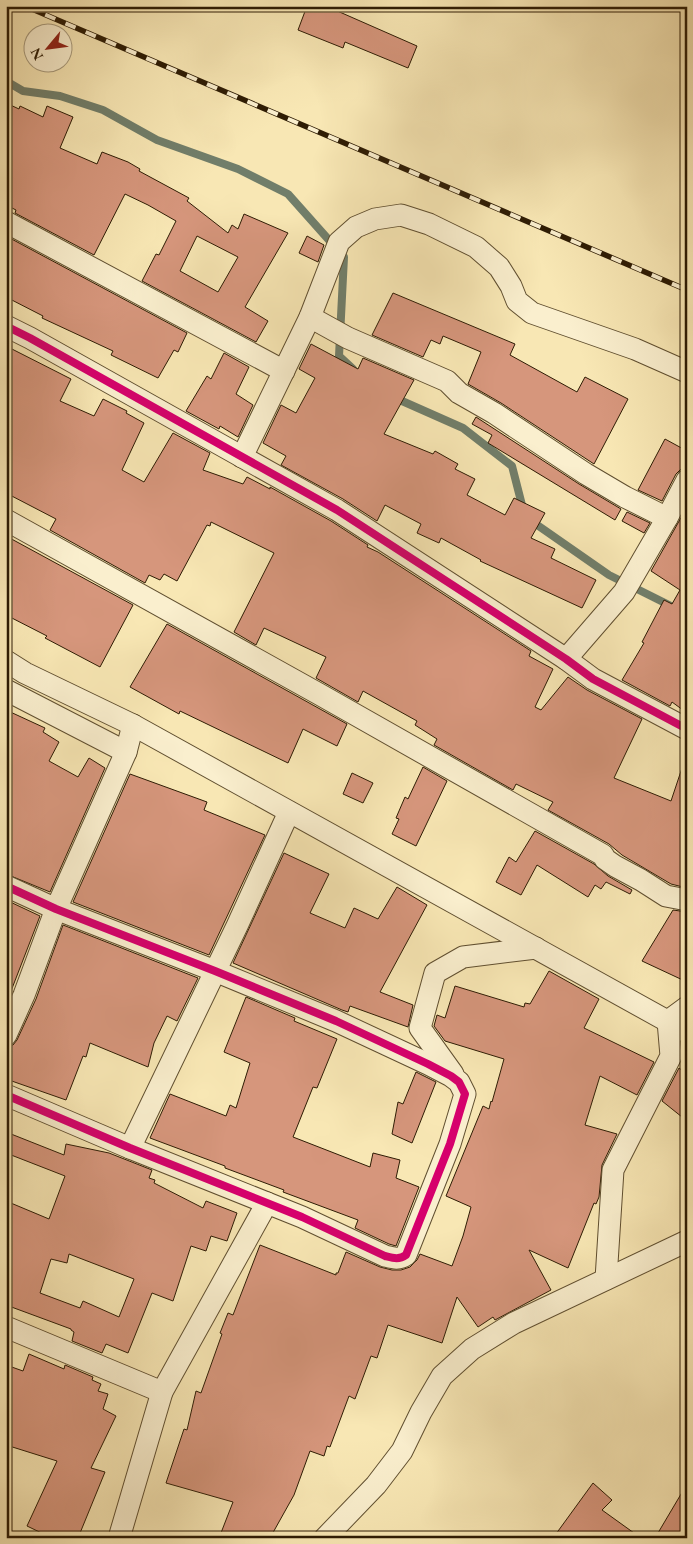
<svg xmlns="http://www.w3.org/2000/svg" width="693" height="1544" font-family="'EB Garamond',serif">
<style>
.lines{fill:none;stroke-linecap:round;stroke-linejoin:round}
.stream{stroke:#717e6a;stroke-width:8}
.building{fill:#d6967c;stroke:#2e1c04;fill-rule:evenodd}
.minor-casing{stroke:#604f30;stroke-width:23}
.minor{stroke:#faefce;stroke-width:21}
.rail-casing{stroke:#2e1c04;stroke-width:5.5}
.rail{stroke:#faefce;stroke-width:4;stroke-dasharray:11;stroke-linecap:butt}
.cycleway-casing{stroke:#faefce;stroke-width:11}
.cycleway{stroke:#d6006c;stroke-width:8}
</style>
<rect width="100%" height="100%" fill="#f8e7b4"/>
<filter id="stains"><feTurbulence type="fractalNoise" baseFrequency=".004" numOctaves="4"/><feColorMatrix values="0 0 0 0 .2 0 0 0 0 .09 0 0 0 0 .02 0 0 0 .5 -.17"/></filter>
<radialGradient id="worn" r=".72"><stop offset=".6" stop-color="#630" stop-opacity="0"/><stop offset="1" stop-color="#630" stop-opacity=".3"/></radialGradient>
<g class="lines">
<g class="stream">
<polyline points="6,81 23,91 60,96 103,110 157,140 238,169 288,194 344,257 339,356 353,369"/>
<polyline points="393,397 463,428 512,466 523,509"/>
<polyline points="530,520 609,575 671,606"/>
</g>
</g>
<g class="building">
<polygon points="307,6 326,6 417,46 408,68 345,42 343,48 298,30"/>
<path d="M 6,103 L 19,109 L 20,106 L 43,117 L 47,106 L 73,117 L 60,148 L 97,164 L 102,152 L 128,162 L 140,169 L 139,171 L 189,198 L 187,201 L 228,233 L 232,225 L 238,229 L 244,214 L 288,233 L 245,307 L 268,321 L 256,342 L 142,281 L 156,254 L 159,255 L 176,221 L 148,205 L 125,194 L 94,255 L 15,213 L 16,210 L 6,205 ZM 197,236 L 238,257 L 218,292 L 180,271 Z"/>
<polygon points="6,236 187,333 178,352 174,350 158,378 111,355 113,351 42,318 43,316 6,297"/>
<polygon points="307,236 324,245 318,262 299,253"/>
<polygon points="393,293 515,344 510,355 577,392 585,377 628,399 594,464 501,403 468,384 481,352 443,336 440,344 431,340 423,357 372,335"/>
<polygon points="311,344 358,369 363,358 414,380 384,434 433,454 435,451 458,464 455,469 475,479 467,495 505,515 514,498 545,513 531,538 555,549 551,558 596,580 582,608 480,561 481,560 441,538 439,543 417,533 421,524 385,505 377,521 343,499 281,465 286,456 263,443 281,405 296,413 315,378 299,369"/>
<polygon points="6,346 71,379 60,401 94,416 103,399 127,411 126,413 144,423 122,470 144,482 173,433 210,453 203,470 243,484 247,477 270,489 270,487 331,521 368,545 367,547 378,552 531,651 529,656 553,669 535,707 541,710 568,677 587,690 642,719 614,778 671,801 683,765 687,765 687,878 683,887 671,884 622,855 609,844 548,810 553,802 516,784 513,790 434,745 437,739 415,725 417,721 363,691 358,702 316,678 326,657 264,628 256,645 234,632 274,553 211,522 210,526 207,525 177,581 164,574 160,580 149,575 145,583 50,530 56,519 6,493"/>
<polygon points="224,353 249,367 236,394 253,405 238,437 220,426 219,429 186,411 207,376 211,379"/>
<polygon points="476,417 579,484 621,509 615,520 488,443 492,435 472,424"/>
<polygon points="665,439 687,451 687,468 681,469 676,474 662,501 638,490"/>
<polygon points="687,507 687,713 672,702 670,706 622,680 644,643 642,642 664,600 672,604 680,590 651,571"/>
<polygon points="627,512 650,523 644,533 622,521"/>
<polygon points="6,536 133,605 100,667 45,638 47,636 6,615"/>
<polygon points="167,624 347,724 337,746 303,729 288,763 180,711 179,714 130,687"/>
<polygon points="6,710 45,728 43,732 59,742 49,761 78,777 89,758 105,768 50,892 6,874"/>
<polygon points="423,767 447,781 416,846 392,834 399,819 396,818 405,797 408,799"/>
<polygon points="352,773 373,783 363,803 343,794"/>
<polygon points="130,774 207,802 204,810 265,835 209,955 73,902"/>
<polygon points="535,831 594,864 608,876 632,890 630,894 606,882 601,889 595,885 588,897 537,865 521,895 496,882 509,857 516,862"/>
<polygon points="284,853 329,874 310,913 345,928 354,908 378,919 397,887 427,905 380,992 413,1005 408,1027 350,1006 348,1012 342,1010 233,963"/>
<polygon points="6,900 40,916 6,1004"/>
<polygon points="673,910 687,912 687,982 642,961"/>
<polygon points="63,925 198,978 177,1021 167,1016 154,1043 148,1067 90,1043 86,1057 83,1056 66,1100 6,1079 6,1047 13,1045 17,1040 36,999"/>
<polygon points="549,971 599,999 584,1028 654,1062 637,1095 600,1076 585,1125 617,1134 602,1165 599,1197 596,1204 594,1203 568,1268 529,1250 551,1290 495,1320 493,1317 478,1327 457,1297 442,1343 388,1325 377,1358 371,1356 355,1399 349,1396 330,1447 327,1446 324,1456 310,1451 294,1495 270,1538 219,1538 233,1502 166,1483 184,1429 187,1430 196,1391 201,1393 222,1334 220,1333 228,1313 233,1315 260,1245 336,1275 336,1273 338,1273 346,1252 380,1267 392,1270 401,1270 410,1267 417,1260 420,1254 452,1266 463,1236 471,1207 446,1196 483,1106 489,1109 491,1101 492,1102 504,1059 445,1041 434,1026 437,1015 445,1018 455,986 524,1007 525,1003 530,1004"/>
<polygon points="246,997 295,1018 294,1021 337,1039 317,1088 313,1087 293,1137 370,1167 373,1153 400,1160 396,1178 419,1187 396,1246 389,1244 355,1228 358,1220 283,1192 284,1190 225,1168 225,1166 150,1138 170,1094 226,1116 230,1105 236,1108 250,1063 224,1052"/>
<polygon points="679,1068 687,1074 687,1121 662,1101"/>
<polygon points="416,1072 436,1082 412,1143 392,1134 398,1102 403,1104"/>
<path d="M 6,1132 L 64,1155 L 66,1144 L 109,1153 L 152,1170 L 149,1178 L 155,1180 L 154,1183 L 203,1208 L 206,1201 L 237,1213 L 227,1241 L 211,1236 L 206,1251 L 191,1246 L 173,1301 L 152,1293 L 128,1353 L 106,1344 L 102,1353 L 72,1341 L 74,1332 L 71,1330 L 71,1329 L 6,1305 L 6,1201 L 49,1219 L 65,1176 L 6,1153 ZM 69,1254 L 134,1279 L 119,1317 L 83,1301 L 80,1308 L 40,1293 L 51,1259 L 67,1263 Z"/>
<polygon points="29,1354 64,1369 65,1365 93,1377 92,1380 101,1384 98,1391 108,1394 103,1409 116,1416 91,1468 105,1472 78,1538 52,1538 27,1526 57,1461 6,1445 6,1365 23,1371"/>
<polygon points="593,1483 612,1500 602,1510 641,1538 553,1538"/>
<polygon points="687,1484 687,1538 655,1538"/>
</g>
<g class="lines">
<defs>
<g id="minor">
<polyline points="6,222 284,371"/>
<polyline points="310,317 348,338 447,381 459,393 494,413 586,474 625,497 667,518"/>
<polyline points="6,326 30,338 337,510 566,659 593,679 687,729"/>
<polyline points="242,457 310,317 339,242 356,227 375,219 401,215 429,224 476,247 499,267 511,286 517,301 532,313 635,349 687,372"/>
<polyline points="6,520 319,694 603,855 605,859 615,866 641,880 666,896 687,900"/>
<polyline points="566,659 624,592 667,518 687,480"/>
<polyline points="6,661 25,673 133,725 687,1032"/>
<polyline points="6,690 126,752"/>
<path d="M 6,886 L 56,909 L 215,971 L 336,1021 L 428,1064 L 451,1076 L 459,1082 L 465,1094 L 450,1144 L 406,1255 C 399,1260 393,1258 385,1256 L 302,1217 L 130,1148 L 6,1095"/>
<polyline points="6,1035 24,995 56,909 126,752 133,725"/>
<polyline points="453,1074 420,1028 435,973 463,957 536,948"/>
<polyline points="130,1148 237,926 289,812"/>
<polyline points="606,1279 613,1170 671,1056 668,1021 687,1007"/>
<polyline points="6,1327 162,1392"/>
<polyline points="119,1538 162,1392 267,1203"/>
<polyline points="325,1538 376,1485 402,1451 421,1412 442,1376 472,1349 514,1323 687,1241"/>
</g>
</defs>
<use href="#minor" class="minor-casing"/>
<use href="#minor" class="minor"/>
<defs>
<polyline id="rail" points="25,6 687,290"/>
</defs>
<use href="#rail" class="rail-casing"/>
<use href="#rail" class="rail"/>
<defs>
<g id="cycleway">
<polyline points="6,326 30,338 337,510 566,659 593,679 687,729"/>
<path d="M 6,886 L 56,909 L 215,971 L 336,1021 L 428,1064 L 451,1076 L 459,1082 L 465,1094 L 450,1144 L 406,1255 C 399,1260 393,1258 385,1256 L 302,1217 L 130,1148 L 6,1095"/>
</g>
</defs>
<use href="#cycleway" class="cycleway-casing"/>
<use href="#cycleway" class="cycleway"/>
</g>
<rect width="693" height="1544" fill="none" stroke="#f8e7b4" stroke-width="25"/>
<rect x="8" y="8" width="678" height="1529" fill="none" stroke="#2e1c04" stroke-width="2.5"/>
<rect x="12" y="12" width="668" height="1519" fill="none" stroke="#2e1c04"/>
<g transform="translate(48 48) rotate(241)"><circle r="24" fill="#faefce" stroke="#a89b7d"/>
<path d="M0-4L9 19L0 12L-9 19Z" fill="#8f2418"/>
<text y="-8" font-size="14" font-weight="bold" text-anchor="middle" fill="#2e1c04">N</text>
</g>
<rect width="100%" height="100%" filter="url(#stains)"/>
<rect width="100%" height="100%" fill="url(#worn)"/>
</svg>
